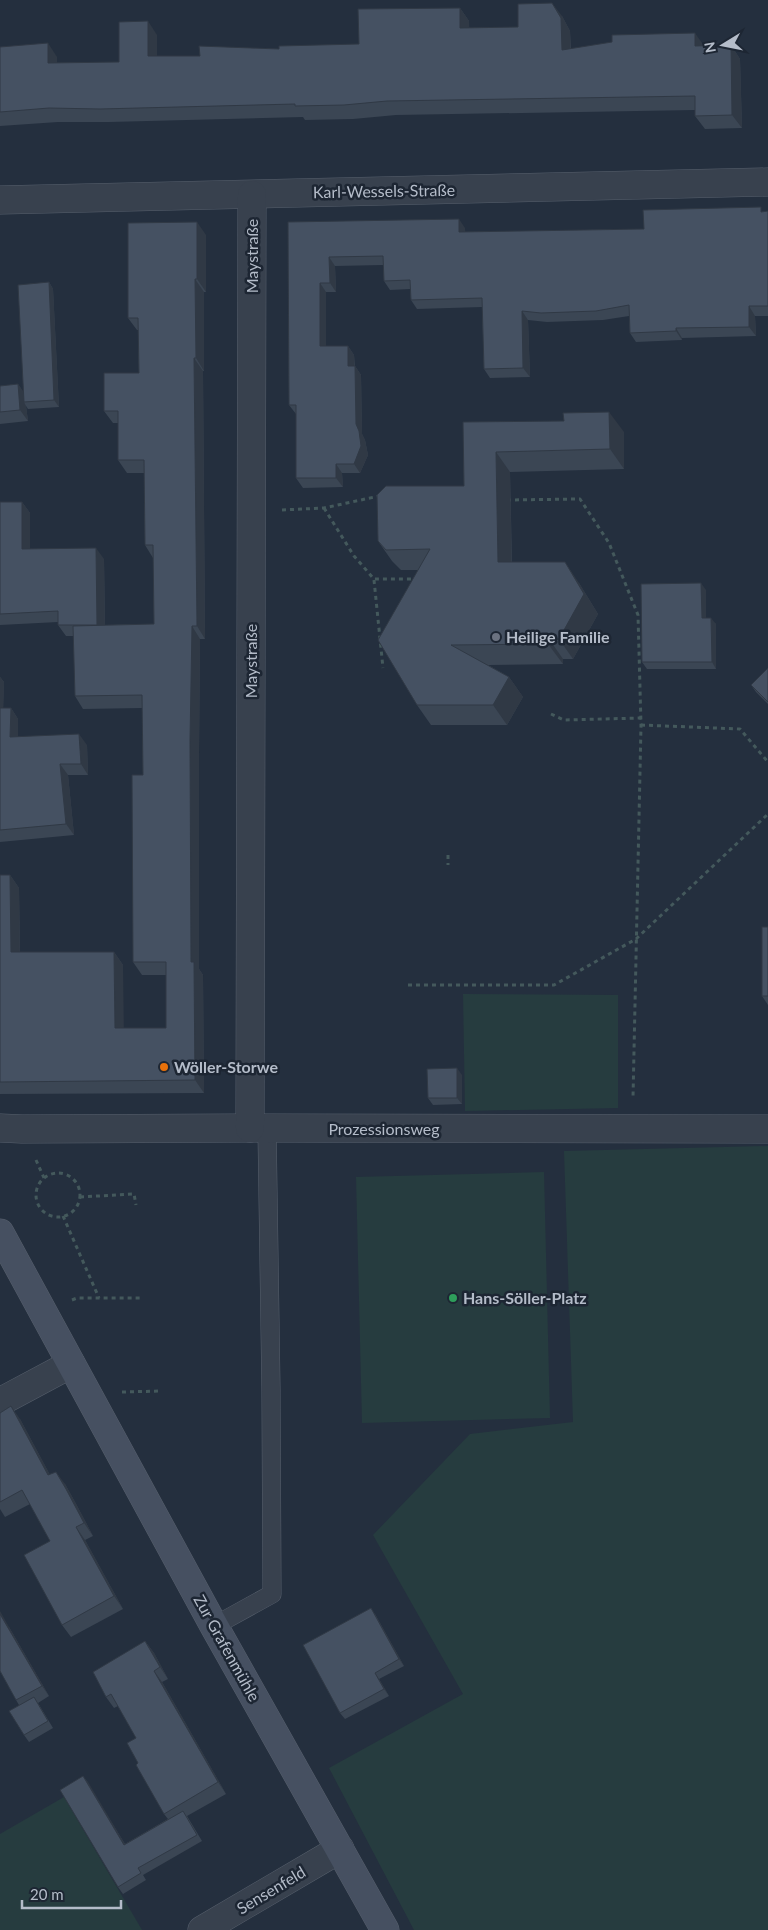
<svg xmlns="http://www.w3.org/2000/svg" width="768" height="1930" font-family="Lato,sans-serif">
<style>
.green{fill:#263c3f}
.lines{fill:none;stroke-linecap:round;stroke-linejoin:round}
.lane-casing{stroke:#565f6c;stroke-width:19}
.street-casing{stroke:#565f6c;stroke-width:29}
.secondary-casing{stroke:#565f6c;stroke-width:29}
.path{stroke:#44595c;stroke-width:3;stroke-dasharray:4 4;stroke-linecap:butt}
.lane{stroke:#38414e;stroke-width:18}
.street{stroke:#38414e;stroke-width:28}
.secondary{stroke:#465061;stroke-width:28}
.wall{fill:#3b4654}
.shaded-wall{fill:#303945}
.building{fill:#455162;stroke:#303945}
.worship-dot{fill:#6b7280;stroke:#1d2633;stroke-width:2}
.food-dot{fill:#e8710a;stroke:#1d2633;stroke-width:2}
.leisure-dot{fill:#2e9e5b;stroke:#1d2633;stroke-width:2}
.labels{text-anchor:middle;stroke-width:5;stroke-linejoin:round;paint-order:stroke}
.street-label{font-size:16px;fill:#b4bcc9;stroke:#1d2633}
.poi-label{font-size:16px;font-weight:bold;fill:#b4bcc9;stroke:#1d2633;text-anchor:start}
</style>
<rect width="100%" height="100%" fill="#242f3e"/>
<g class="green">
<polygon points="463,994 618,995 618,1108 465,1111"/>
<polygon points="768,1146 768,1930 414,1930 329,1768 463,1694 373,1535 470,1434 573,1422 564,1151"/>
<polygon points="544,1172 550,1418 362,1423 356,1177"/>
<polygon points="64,1797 142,1930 0,1930 0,1834"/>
</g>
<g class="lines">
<defs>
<polyline id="lane" points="214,1626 272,1594 271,1390 267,1128"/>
<g id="street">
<polyline points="0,200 768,182"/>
<polyline points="0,1128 22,1129 250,1128 768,1129"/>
<polyline points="250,1128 252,195"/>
<polyline points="0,1402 71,1364"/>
<polyline points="202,1930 340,1849"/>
</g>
<polyline id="secondary" points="0,1233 214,1626 385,1930"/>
</defs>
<use href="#lane" class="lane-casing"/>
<use href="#street" class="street-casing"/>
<use href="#secondary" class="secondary-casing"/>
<g class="path">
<polyline points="507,500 580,499 609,543 638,615 641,725 633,1098"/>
<polyline points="324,508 354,556 374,579 416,579"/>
<polyline points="282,510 324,508 379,496"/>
<polyline points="374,580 383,668"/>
<polyline points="551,714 564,720 641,718"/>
<polyline points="641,725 740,729 768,762"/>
<polyline points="448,855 448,865"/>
<polyline points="408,985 554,985 636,939 768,814"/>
<polyline points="36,1160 44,1178"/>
<circle cx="58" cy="1195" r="22"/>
<polyline points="80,1197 134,1194 136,1205"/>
<polyline points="63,1216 99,1298"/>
<polyline points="72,1300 77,1298 141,1298"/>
<polyline points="122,1392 161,1391"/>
</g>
<use href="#lane" class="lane"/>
<use href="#street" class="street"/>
<use href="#secondary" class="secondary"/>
</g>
<g class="wall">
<polygon points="460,8 469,21 469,28 518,27 562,16 570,31 571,49 731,45 740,59 742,128 705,129 695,116 695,110 396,115 353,119 305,120 303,117 109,122 58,122 0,126 0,47 57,57 57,63 119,62 157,35 157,56 200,56 279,49 359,44"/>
<polygon points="768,211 768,316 755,316 756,336 682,338 682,340 636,342 630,333 629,316 603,320 547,322 528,320 530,377 490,378 484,369 482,307 417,309 411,300 410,289 390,290 384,281 383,265 335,266 336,292 326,292 326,346 348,346 354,355 355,366 361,375 362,434 365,440 368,455 360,473 342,473 343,487 303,488 296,478 296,414 289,405 288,222 465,228 465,232 644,229"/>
<polygon points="206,235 206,292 204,292 204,371 203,371 205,639 200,639 199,753 199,969 203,975 204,1093 0,1094 0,875 10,875 19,888 20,952 114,952 123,965 123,1028 166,1028 166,975 142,975 133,962 143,775 142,708 83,709 75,696 74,636 66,636 58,625 58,622 0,625 0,502 22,502 30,513 30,549 104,559 105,625 154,624 153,558 145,545 144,473 127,473 118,460 118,423 113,423 104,411 139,373 138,330 137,330 128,318"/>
<polygon points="49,282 53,289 59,407 28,409 26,406 28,421 0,424 0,386 18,384 23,392"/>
<polygon points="463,422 624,432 624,469 510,472 512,562 579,583 598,614 573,659 563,659 563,664 488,665 509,677 523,697 507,725 431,725 417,705 418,570 401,570 392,561 378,541 464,486"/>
<polygon points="706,590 706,618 716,624 716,669 647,669 642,662"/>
<polygon points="768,668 768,704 756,692 751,685"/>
<polygon points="0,677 4,682 3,708 11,708 18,719 18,737 87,745 88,775 68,775 74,835 0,842"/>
<polygon points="768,927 768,1005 762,996"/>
<polygon points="462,1075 462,1104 433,1105 428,1098"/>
<polygon points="0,1413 20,1419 50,1475 65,1484 75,1502 93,1536 85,1540 123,1609 71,1637 62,1625 50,1541 30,1504 5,1517 0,1509"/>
<polygon points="375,1614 404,1666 379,1679 389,1696 345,1719 340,1713"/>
<polygon points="9,1627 49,1696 38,1703 53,1728 29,1742 24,1735 19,1705 16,1700"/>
<polygon points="145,1641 154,1653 168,1679 162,1682 226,1794 187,1816 202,1841 143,1875 146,1880 123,1894 118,1887 83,1776 125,1844 168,1819 164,1814 138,1763 136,1738 118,1706 114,1708 106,1697"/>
</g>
<g class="shaded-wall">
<polygon points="552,3 562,16 570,31 571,64 562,50"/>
<polygon points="460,8 469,21 470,42 460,28"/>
<polygon points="148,21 157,35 157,69 148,56"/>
<polygon points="695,33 704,46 695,46"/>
<polygon points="48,43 57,57 57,77 48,63"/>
<polygon points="731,45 740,59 742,128 732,115"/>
<polygon points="459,219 465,228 466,242 459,232"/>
<polygon points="197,222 206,235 206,292 197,279"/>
<polygon points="329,257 335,266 336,292 330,283"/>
<polygon points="195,279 204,292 204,371 196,358"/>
<polygon points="49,282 53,289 59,407 54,400"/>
<polygon points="320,283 326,292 326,355 320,346"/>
<polygon points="749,306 755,316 756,336 749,327"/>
<polygon points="522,311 528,320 530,377 523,368"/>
<polygon points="676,328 682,338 682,340 676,331"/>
<polygon points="348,346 354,355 355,375 348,366"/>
<polygon points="194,358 203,371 205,639 197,626"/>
<polygon points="355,366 361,375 362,434 365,440 368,455 360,473 354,464 356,424"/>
<polygon points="18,384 26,395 24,402 26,406 28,421 20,410"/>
<polygon points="609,412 624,432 624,469 610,449"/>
<polygon points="496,452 510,472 512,583 498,562"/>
<polygon points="336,464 342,473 343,487 336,478"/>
<polygon points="22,502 30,513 30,560 22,549"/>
<polygon points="96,548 104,559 105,636 97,625"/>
<polygon points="565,562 579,583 598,614 573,659 559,639"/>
<polygon points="701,583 706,590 706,625 702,618"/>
<polygon points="711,618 716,624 716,669 712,662"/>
<polygon points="192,626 200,639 199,753 199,969 203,975 204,1093 195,1080 191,962 190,740"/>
<polygon points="549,639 563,659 563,664 548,644"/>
<polygon points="0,677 4,682 3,719 0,714"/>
<polygon points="509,677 523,697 507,725 493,705"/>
<polygon points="11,708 18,719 18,748 10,737"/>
<polygon points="79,734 87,745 88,775 81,764"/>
<polygon points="60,764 68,775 74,835 66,824"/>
<polygon points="10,875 19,888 20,965 11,952"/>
<polygon points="114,952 123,965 124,1041 115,1028"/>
<polygon points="457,1068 462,1075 462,1104 457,1098"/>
<polygon points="11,1406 20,1419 57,1488 48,1475"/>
<polygon points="56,1472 65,1484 75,1502 93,1536 84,1523"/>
<polygon points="76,1527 85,1540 123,1609 114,1596"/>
<polygon points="371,1608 375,1614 404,1666 399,1659"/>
<polygon points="0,1611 9,1627 49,1696 42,1686 0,1614"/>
<polygon points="145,1641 154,1653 168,1679 160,1667"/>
<polygon points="154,1671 162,1682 226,1794 218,1782"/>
<polygon points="375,1673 379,1679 389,1696 384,1689"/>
<polygon points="83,1776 88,1782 129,1851 124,1845"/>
</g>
<g class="building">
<polygon points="552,3 561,18 562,50 612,42 612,35 695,33 695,46 731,45 732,115 695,116 695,96 387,101 344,105 295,106 295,104 100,109 49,108 0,112 0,47 48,43 48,63 119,62 119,22 148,21 148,56 200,56 199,46 279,49 279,46 359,44 358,9 460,8 460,28 518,27 518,4"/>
<polygon points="761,207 761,212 768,211 768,306 749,306 749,327 676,328 676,331 630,333 629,305 596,311 541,313 522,311 523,368 484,369 482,298 411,300 410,280 384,281 383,256 329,257 330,283 320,283 320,346 348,346 348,366 355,366 356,424 359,431 361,446 354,464 336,464 336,478 296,478 296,405 289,405 288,222 459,219 459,232 644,229 643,210"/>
<polygon points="197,222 197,279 195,279 196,358 194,358 197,626 192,626 190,740 191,962 194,962 195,1080 0,1082 0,875 10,875 11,952 114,952 115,1028 166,1028 166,962 133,962 132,775 143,775 142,695 75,696 73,626 154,624 153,545 145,545 144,460 118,460 118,411 104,411 104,373 139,373 138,318 128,318 128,223"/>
<polygon points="49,282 54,400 24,402 18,285"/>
<polygon points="18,384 20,410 0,412 0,386"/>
<polygon points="609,412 610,449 496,452 498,562 565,562 584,594 559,639 549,639 548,644 451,645 509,677 493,705 417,705 378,640 430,549 386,550 378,541 377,495 386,486 464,486 463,422 564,421 563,413"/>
<polygon points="0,502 22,502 22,549 96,548 97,625 58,625 58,611 0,614"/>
<polygon points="701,583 702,618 711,618 712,662 642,662 641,584"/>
<polygon points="768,668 768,702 751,685"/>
<polygon points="0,708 11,708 10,737 79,734 81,764 60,764 66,824 0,830"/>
<rect x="762" y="927" width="6" height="69"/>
<polygon points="457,1068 457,1098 428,1098 427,1069"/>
<polygon points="11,1406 48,1475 56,1472 66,1489 84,1523 76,1527 114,1596 62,1625 24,1555 50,1541 22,1490 0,1502 0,1413"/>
<polygon points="371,1608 399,1659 375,1673 384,1689 340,1713 303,1645"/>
<polygon points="0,1614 42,1686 16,1700 0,1671"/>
<polygon points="145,1641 160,1667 154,1671 218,1782 164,1814 136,1765 138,1763 127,1743 136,1738 111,1694 106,1697 93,1672"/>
<polygon points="34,1697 48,1721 24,1735 9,1711"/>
<polygon points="83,1776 124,1845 183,1811 197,1835 138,1868 141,1873 118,1887 60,1790"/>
</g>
<circle class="worship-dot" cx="496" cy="637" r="5"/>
<circle class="food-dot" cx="164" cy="1067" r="5"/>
<circle class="leisure-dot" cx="453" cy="1298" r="5"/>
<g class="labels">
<g class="street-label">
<text transform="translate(384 191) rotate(-1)" y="6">Karl-Wessels-Straße</text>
<text transform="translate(252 256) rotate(-90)" y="6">Maystraße</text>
<text transform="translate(251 661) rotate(-90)" y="6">Maystraße</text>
<text x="384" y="1135">Prozessionsweg</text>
<text transform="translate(227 1648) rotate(61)" y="6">Zur Grafenmühle</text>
<text transform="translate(271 1890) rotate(-31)" y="6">Sensenfeld</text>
</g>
<g class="poi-label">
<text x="506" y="643">Heilige Familie</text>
<text x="174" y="1073">Wöller-Storwe</text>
<text x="463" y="1304">Hans-Söller-Platz</text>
</g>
</g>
<g transform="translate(723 45) rotate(260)" stroke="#1d2633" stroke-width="4" paint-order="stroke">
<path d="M0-4L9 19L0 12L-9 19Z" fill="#b4bcc9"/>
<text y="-8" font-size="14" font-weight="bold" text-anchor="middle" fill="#b4bcc9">N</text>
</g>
<path d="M22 1900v8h99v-8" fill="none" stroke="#b4bcc9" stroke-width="2.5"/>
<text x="30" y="1900" font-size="15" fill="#b4bcc9" stroke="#1d2633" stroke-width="4" paint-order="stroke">20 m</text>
</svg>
